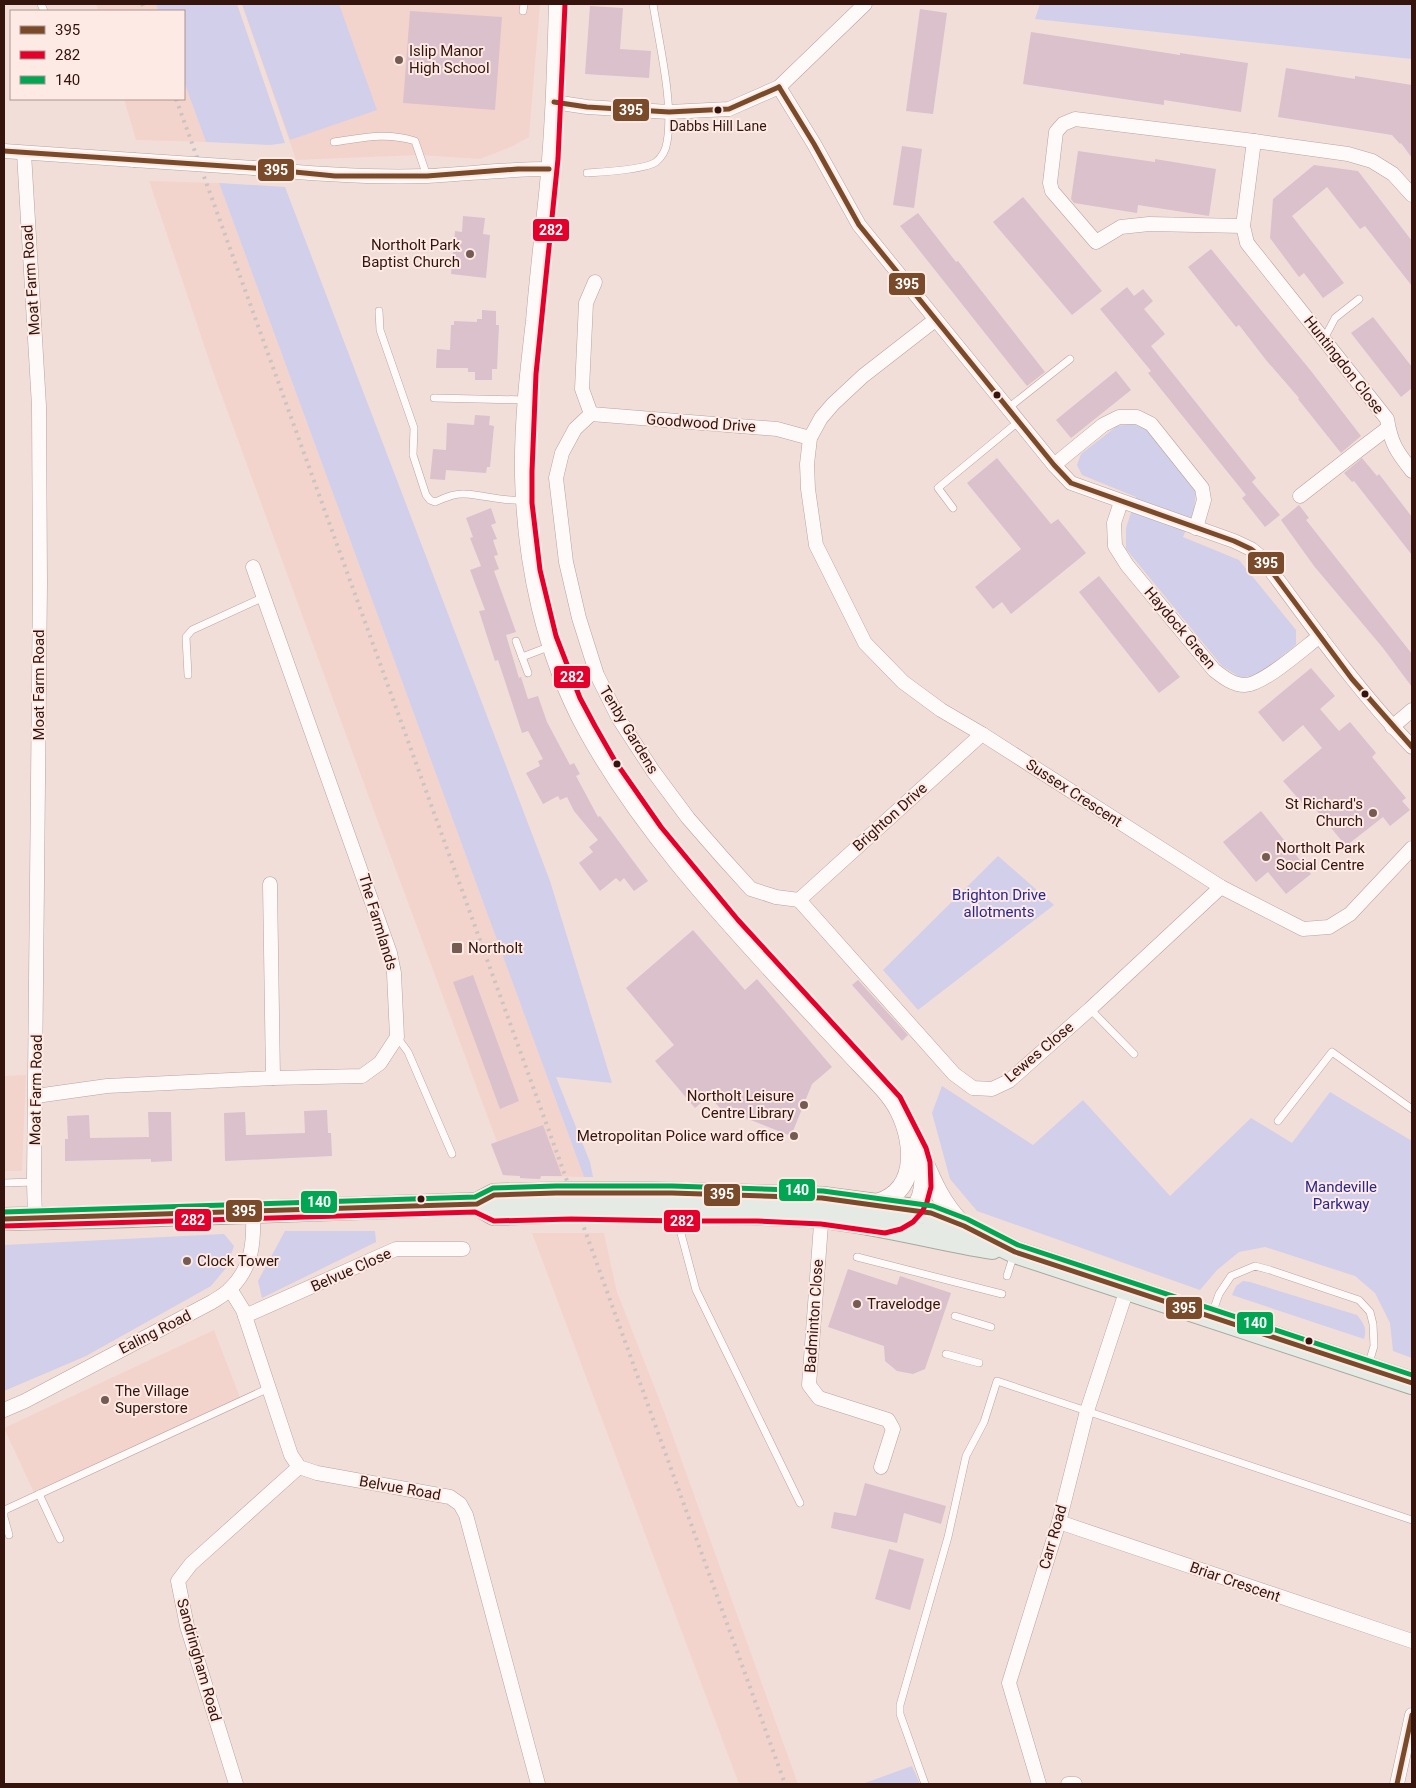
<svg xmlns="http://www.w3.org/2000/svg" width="1416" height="1788" font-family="Roboto,sans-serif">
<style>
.built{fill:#f3d4cc}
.green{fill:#d1cfea}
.building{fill:#dbc1cc}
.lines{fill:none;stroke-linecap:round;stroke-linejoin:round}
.service-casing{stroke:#bba29c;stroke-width:8}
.minor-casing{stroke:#bba29c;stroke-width:15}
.tertiary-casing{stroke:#bba29c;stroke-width:19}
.primary-casing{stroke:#a7a89d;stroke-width:24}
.service{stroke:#fdfaf9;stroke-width:7}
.minor{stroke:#fdfaf9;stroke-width:14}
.tertiary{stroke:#fdfaf9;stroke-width:18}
.primary{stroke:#e5eae5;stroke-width:22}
.rail{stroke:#cac4c2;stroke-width:4;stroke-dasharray:2.5 5;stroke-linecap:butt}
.minor-bridge-casing{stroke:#bba29c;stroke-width:15;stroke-linecap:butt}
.primary-bridge-casing{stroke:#a7a89d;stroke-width:24;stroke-linecap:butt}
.minor-bridge{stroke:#fdfaf9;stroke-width:14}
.primary-bridge{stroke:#e5eae5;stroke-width:22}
.bus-1-casing{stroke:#fdeae5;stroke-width:9}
.bus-2-casing{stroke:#fdeae5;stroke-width:9}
.bus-3-casing{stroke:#fdeae5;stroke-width:9}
.bus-1{stroke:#7a4b2a;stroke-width:5}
.bus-2{stroke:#e4002b;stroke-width:5}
.bus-3{stroke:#00a651;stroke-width:5}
.poi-dot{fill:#765b53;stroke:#fdeae5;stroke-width:2}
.bus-dot{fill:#34140c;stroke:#fdeae5;stroke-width:2}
.labels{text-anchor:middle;stroke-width:4;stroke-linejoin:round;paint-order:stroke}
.bus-label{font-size:14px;fill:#34140c;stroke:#fdeae5}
.poi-label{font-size:15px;fill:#34140c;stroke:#fdeae5;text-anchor:start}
.street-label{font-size:15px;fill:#34140c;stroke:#fdeae5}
.park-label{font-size:15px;fill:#292794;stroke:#fdeae5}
.line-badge{stroke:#fdeae5;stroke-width:2}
.badge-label{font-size:14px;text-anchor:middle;font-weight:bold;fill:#fff}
</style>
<rect width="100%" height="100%" fill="#f2ded8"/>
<g class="built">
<polygon points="96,4 156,4 158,11 98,11"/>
<polygon points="242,4 540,4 529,137 513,146 480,159 419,155 296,160"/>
<polygon points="184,82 206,142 136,140 124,99 184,99"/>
<polygon points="149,181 219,183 584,1177 541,1176 540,1179 520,1178 520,1176 503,1175 491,1144 497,1142 371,803 213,372"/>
<polygon points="26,1075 22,1171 4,1171 4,1076"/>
<polygon points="532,1233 604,1233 617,1292 665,1414 798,1784 739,1784"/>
<polygon points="214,1330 241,1400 35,1495 4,1428"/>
</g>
<g class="green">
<polygon points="156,4 237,4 285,143 270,145 206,142 184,82 184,11 158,11"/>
<polygon points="242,4 339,4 377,110 290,140"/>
<polygon points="1040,4 1412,4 1412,59 1035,19"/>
<polygon points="219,183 285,187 550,881 612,1083 556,1077 590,1162 593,1177 584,1177"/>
<polygon points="1132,424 1149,430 1196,490 1194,511 1183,537 1239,560 1296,630 1296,645 1259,674 1241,678 1222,666 1126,549 1126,528 1136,497 1082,475 1077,465 1081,454 1117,426"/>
<polygon points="998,856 1054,905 918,1010 883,970"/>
<polygon points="942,1086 1033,1145 1083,1100 1170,1196 1251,1118 1292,1143 1330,1092 1412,1141 1412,1358 1393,1351 1390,1323 1375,1293 1355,1276 1265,1247 1239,1252 1217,1270 1200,1290 977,1211 950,1179 932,1113"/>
<polygon points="285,1231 375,1231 376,1242 262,1298 258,1281"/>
<polygon points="224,1234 234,1246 226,1268 211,1286 86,1356 4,1391 4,1245"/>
<path d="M 1243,1281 L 1250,1282 L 1357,1315 C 1364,1324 1367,1328 1364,1339 L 1232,1295 L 1236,1286 Z"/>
<polygon points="912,1766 920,1784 862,1784"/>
</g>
<g class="building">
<polygon points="590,6 623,8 620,49 651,51 649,78 585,74"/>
<polygon points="920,9 947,13 933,114 906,111"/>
<polygon points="410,11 502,17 495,110 403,103"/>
<polygon points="1031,32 1180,55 1180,53 1248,63 1241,112 1164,100 1164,105 1023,84"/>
<polygon points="1286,68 1355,79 1355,76 1412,85 1412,158 1401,143 1400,144 1392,135 1278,117"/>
<polygon points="902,146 922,149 914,208 893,205"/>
<polygon points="1078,151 1155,162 1155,159 1216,169 1209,216 1138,205 1137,213 1074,203 1071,199"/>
<polygon points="1314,165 1358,171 1412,241 1412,286 1365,226 1360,229 1327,187 1292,216 1344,283 1323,298 1304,273 1299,277 1270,238 1273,199"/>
<polygon points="1023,197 1102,291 1072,315 993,222"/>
<polygon points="918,213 956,262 958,261 1045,372 1027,386 900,226"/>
<polygon points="463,216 485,218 483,234 490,235 486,278 451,274 455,231 462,232"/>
<polygon points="1211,249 1311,371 1361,436 1341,453 1298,399 1299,398 1266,360 1239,325 1236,327 1188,267"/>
<polygon points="1127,287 1134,296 1143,289 1153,301 1144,309 1165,334 1151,346 1256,478 1252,482 1280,515 1265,527 1242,498 1246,495 1148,373 1151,371 1100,309"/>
<polygon points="482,310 496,311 496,325 499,325 497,369 492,369 492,380 475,380 475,372 468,372 468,368 436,368 437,349 450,350 451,325 454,325 454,321 477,322 477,319 482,319"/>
<polygon points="1373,317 1412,367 1412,388 1401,397 1351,333"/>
<polygon points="1116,371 1131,390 1071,438 1056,420"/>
<polygon points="475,415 490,416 489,425 494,426 490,467 487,467 486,473 446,470 445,480 430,479 433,449 446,450 447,423 474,425"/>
<polygon points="997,458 1051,524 1058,519 1086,553 1011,614 1002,602 993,609 975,587 1021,549 967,483"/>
<polygon points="1362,458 1377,476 1379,474 1412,517 1412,555 1354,481 1352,482 1344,473"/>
<polygon points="1299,505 1309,518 1306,520 1412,654 1412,687 1383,648 1314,566 1281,520"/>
<polygon points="491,508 496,523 491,525 497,539 493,540 498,555 494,556 499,569 494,571 516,632 506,635 519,678 521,677 528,699 538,696 547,722 570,765 574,763 580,774 576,776 598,817 600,816 648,881 634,891 624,878 620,882 616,878 600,891 579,863 593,852 589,847 598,840 574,811 567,797 560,800 558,796 543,804 526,773 540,766 538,761 543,759 528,731 522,733 498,660 495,661 479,611 485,610 470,570 481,566 470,538 473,537 466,518"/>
<polygon points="1099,576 1180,677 1159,693 1079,592"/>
<polygon points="1311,668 1335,696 1320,709 1339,731 1350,722 1376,753 1372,757 1406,798 1402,801 1410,810 1390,826 1383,817 1346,846 1313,806 1308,810 1283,781 1322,748 1303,725 1283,742 1258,712"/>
<polygon points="1261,811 1311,874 1286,894 1268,872 1256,882 1223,842"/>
<polygon points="693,930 745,990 757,979 832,1067 812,1084 791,1136 720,1108 709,1096 695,1108 655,1061 674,1045 626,988"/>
<polygon points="473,975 519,1101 500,1109 453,982"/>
<polygon points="858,980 908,1035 902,1041 852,985"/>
<polygon points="327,1110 328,1133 331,1133 332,1156 225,1161 224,1113 245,1112 246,1135 305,1133 304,1111"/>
<polygon points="148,1112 171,1112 172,1161 151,1162 151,1159 65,1161 65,1139 68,1139 67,1116 89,1115 90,1138 149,1137"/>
<polygon points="543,1125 562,1176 541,1176 540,1179 520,1178 520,1176 503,1175 491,1144"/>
<polygon points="848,1269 897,1285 900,1276 951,1293 925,1369 913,1374 897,1371 885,1361 884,1346 828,1327"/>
<polygon points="865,1483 946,1506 941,1524 904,1513 897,1543 831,1528 834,1512 856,1516"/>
<polygon points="889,1549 924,1559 910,1610 875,1599"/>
</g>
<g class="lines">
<defs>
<g id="service">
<polyline points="41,4 44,11"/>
<polyline points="523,11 524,4"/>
<path d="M 334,142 C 363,138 386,132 415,141 L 427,176"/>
<path d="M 587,173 C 603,172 644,170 656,162 C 662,157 666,149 667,142 C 674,104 659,43 653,4"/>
<path d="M 379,311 L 380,330 L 414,428 L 413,455 L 426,495 L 430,500 L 435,502 C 445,498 454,493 465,494 C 485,495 504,502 524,500"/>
<polyline points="1324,339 1335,318 1359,299"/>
<polyline points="434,398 526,400"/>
<polyline points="1007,409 1070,359"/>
<polyline points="953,508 938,488 1018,422"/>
<polyline points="516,641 528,673"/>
<polyline points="522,657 551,646"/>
<polyline points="188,675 186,637 192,630 264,597"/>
<polyline points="1090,1009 1134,1054"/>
<polyline points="397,1037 408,1052 452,1154"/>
<polyline points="1278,1121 1332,1052 1412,1109"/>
<polyline points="4,1183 34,1182"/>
<polyline points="678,1217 679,1226 696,1290 800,1503"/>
<polyline points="857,1257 1002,1294"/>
<polyline points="1007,1276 1014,1254"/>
<polyline points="1212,1314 1219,1294 1231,1276 1255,1266 1270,1270 1359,1300 1370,1312 1373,1324 1374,1346 1368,1366"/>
<polyline points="955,1316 991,1327"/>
<polyline points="946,1354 979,1363"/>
<polyline points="39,1494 60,1539"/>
<polyline points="9,1535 4,1517 4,1511 7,1509 269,1388"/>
<polyline points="925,1784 900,1714 900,1705 948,1537 966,1456 984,1422 997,1381 1412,1520"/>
</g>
<g id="minor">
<path d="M 779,87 L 814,144 L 859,225 L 1054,465 L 1071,483 L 1234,541 L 1251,549 L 1261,557 C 1309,622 1356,689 1412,747"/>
<polyline points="554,102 587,107 669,112 729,109 779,87 865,4"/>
<path d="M 1254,141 L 1243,226 L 1247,243 L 1387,419 C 1391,444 1397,452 1412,471"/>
<polyline points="4,151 134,160"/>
<polyline points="24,153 39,406 40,583 34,1182 35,1218"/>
<path d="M 254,168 C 312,174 368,178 427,176 C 468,174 508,169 549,169"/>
<polyline points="1243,226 1149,224 1121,227 1096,242 1052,191 1050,183 1056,132 1063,124 1075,119 1254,141 1348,154 1372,161 1393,174 1412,195"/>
<polyline points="935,320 863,376 833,404 821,418 810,438 807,464 808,489 816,545 865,643 903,682 941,710 982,734 1221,887 1303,929 1329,927 1350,914 1412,848"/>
<polyline points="591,414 575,429 562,453 556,478 566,562 579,618 597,675 619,719 653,771 688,818 722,857 751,889 776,897 799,900"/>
<polyline points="591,414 777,429 810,438"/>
<polyline points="591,414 582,389 586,303 595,282"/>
<polyline points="1054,465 1103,425 1119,417 1137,417 1151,424 1202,488 1204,500 1196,528"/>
<polyline points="1300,496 1359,450 1388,428"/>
<path d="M 1121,502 L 1114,523 L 1115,546 L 1127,565 L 1214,670 C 1223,677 1233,685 1245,685 C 1263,685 1304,648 1320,636"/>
<polyline points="1392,727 1412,710"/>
<polyline points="270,884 273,1078"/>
<polyline points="799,900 954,1074 973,1088 992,1089 1009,1081 1090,1009 1221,887"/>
<polyline points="799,900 982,734"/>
<polyline points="36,1096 107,1086 273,1078 362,1076 380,1063 397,1037 394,973 390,953 253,567"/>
<polyline points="822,1211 809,1385 819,1398 888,1420 893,1429 881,1467"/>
<polyline points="230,1289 243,1310 291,1455 299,1467 317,1473 450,1497 460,1504 466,1515 538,1784"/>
<polyline points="245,1316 396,1249 463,1249"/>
<path d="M 4,1410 L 25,1401 L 212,1302 C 218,1298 226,1294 231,1288 C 253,1266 254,1241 253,1212"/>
<polyline points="1059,1522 1412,1641"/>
<polyline points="236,1784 187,1626 178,1581 191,1564 299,1467"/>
<polyline points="1039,1784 1009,1683 1059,1522 1087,1411 1127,1289"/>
<polyline points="1068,1784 1075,1784"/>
<polyline points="1397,1784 1412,1715"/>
</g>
<g id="tertiary">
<path d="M 558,4 C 556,73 554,144 546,213 C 542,249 538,285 535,321 C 529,372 523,424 524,476 C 526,563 545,653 587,730 C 639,824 713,906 786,985 C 811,1012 836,1038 860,1064 C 874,1079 890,1093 899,1111 C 916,1145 918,1196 871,1204"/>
<path d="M 913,1136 C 928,1168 936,1198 962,1224"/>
<path d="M 906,1219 C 921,1205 925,1189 923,1168"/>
</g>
<g id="primary">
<polyline points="650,1193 822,1198 914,1210 947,1219 1015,1252 1412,1383"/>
<polyline points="477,1204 494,1214 571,1211"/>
<path d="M 651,1212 C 708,1214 765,1212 822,1217 C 880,1223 935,1239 992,1248"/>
<polyline points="4,1219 103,1217 477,1204 494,1195 570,1193"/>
</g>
</defs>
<use href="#service" class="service-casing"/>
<use href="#minor" class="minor-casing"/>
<use href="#tertiary" class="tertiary-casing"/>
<use href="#primary" class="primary-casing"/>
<use href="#service" class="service"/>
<use href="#minor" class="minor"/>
<use href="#tertiary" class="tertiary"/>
<use href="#primary" class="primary"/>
<g class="rail">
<polyline points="142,4 145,11"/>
<polyline points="176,99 785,1784"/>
</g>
<defs>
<polyline id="minor-bridge" points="134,160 254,168"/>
<g id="primary-bridge">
<polyline points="570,1193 650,1193"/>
<polyline points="571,1211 651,1212"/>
</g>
</defs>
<use href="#minor-bridge" class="minor-bridge-casing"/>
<use href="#primary-bridge" class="primary-bridge-casing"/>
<use href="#minor-bridge" class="minor-bridge"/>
<use href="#primary-bridge" class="primary-bridge"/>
<defs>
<g id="bus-1">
<polyline points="779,87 814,144 859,225 1054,465 1071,483 1234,541 1251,549 1261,557 1352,679 1412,747"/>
<polyline points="554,102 587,107 669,112 729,109 779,87"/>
<polyline points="4,151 254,168 335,176 427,176 518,169 549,169"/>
<polyline points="4,1219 477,1204 494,1195 556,1193 672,1193 822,1198 931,1213 964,1226 1015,1252 1412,1383"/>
<polyline points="1397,1784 1412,1715"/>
</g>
<polyline id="bus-2" points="4,1226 475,1212 494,1221 571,1219 678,1221 757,1221 821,1224 885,1233 901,1229 913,1222 922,1212 927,1202 931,1187 930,1162 926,1148 900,1097 738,920 661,827 615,761 595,726 580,698 556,636 540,570 532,503 532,471 536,374 558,159 565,4"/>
<polyline id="bus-3" points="4,1212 475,1197 493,1188 556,1186 672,1186 823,1191 933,1206 967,1219 1018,1245 1412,1375"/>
</defs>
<use href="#bus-1" class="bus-1-casing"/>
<use href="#bus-2" class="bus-2-casing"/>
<use href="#bus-3" class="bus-3-casing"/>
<use href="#bus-1" class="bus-1"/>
<use href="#bus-2" class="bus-2"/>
<use href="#bus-3" class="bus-3"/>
</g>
<g class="poi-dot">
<circle cx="399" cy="60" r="5"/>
<circle cx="470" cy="254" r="5"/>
<circle cx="1373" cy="813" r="5"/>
<circle cx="1266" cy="857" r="5"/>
<rect x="451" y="942" width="12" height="12" rx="2.5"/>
<circle cx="804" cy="1105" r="5"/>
<circle cx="794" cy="1136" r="5"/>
<circle cx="187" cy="1261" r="5"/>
<circle cx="857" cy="1304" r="5"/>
<circle cx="105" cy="1400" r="5"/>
</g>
<g class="bus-dot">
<circle cx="718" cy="110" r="4.5"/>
<circle cx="997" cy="395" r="4.5"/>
<circle cx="1365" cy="694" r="4.5"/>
<circle cx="617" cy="764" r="4.5"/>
<circle cx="421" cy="1199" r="4.5"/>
<circle cx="1309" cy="1341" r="4.5"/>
</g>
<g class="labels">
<g class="bus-label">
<text x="718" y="131">Dabbs Hill Lane</text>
</g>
<g class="poi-label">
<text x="409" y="56">Islip Manor<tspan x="409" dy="17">High School</tspan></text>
<text x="460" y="250" text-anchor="end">Northolt Park<tspan x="460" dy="17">Baptist Church</tspan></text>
<text x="1363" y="809" text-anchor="end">St Richard's<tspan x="1363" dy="17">Church</tspan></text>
<text x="1276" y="853">Northolt Park<tspan x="1276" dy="17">Social Centre</tspan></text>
<text x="468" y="953">Northolt</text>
<text x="794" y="1101" text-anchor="end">Northolt Leisure<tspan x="794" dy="17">Centre Library</tspan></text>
<text x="784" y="1141" text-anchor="end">Metropolitan Police ward office</text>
<text x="197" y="1266">Clock Tower</text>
<text x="867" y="1309">Travelodge</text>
<text x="115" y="1396">The Village<tspan x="115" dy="17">Superstore</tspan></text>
</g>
<g class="street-label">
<text transform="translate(31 280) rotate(-94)" y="5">Moat Farm Road</text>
<text transform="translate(1344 365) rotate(52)" y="5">Huntingdon Close</text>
<text transform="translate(701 423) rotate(4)" y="5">Goodwood Drive</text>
<text transform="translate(1180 628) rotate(50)" y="5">Haydock Green</text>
<text transform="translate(39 685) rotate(-90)" y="5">Moat Farm Road</text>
<text transform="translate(629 730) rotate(59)" y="5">Tenby Gardens</text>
<text transform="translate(1074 793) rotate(33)" y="5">Sussex Crescent</text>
<text transform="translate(890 817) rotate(-42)" y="5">Brighton Drive</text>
<text transform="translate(378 922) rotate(73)" y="5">The Farmlands</text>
<text transform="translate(1039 1052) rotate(-40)" y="5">Lewes Close</text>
<text transform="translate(36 1090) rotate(-89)" y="5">Moat Farm Road</text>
<text transform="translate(351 1270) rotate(-24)" y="5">Belvue Close</text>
<text transform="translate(814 1316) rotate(-86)" y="5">Badminton Close</text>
<text transform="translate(155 1332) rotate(-27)" y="5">Ealing Road</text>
<text transform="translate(400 1488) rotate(10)" y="5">Belvue Road</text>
<text transform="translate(1053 1537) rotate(-74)" y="5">Carr Road</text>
<text transform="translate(1235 1582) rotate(19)" y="5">Briar Crescent</text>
<text transform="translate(199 1660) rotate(74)" y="5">Sandringham Road</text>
</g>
<g class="park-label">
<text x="999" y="900">Brighton Drive<tspan x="999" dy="17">allotments</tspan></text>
<text x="1341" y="1192">Mandeville<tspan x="1341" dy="17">Parkway</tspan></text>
</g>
</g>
<g class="line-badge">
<rect x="612" y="98" width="38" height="24" rx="5" fill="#7a4b2a"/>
<rect x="257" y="158" width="38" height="24" rx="5" fill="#7a4b2a"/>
<rect x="532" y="218" width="38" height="24" rx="5" fill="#e4002b"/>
<rect x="888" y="272" width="38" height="24" rx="5" fill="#7a4b2a"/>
<rect x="1247" y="551" width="38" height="24" rx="5" fill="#7a4b2a"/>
<rect x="553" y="665" width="38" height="24" rx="5" fill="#e4002b"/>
<rect x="778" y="1178" width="38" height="24" rx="5" fill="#00a651"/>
<rect x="703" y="1183" width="38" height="24" rx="5" fill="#7a4b2a"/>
<rect x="300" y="1190" width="38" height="24" rx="5" fill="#00a651"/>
<rect x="225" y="1199" width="38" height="24" rx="5" fill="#7a4b2a"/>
<rect x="174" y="1208" width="38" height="24" rx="5" fill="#e4002b"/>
<rect x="663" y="1209" width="38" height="24" rx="5" fill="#e4002b"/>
<rect x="1165" y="1296" width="38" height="24" rx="5" fill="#7a4b2a"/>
<rect x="1236" y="1311" width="38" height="24" rx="5" fill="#00a651"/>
</g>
<g class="badge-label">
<text x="631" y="115">395</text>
<text x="276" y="175">395</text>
<text x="551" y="235">282</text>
<text x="907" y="289">395</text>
<text x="1266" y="568">395</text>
<text x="572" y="682">282</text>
<text x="797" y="1195">140</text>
<text x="722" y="1199">395</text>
<text x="319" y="1207">140</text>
<text x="244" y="1216">395</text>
<text x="193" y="1225">282</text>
<text x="682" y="1226">282</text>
<text x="1184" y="1313">395</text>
<text x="1255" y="1328">140</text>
</g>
<rect width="1416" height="1788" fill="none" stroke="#34140c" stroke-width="10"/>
<rect x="10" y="10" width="175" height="90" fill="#fdeae5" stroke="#ad948e"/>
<rect x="20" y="26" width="25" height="8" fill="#7a4b2a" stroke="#ad948e"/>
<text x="55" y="35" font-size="15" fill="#34140c">395</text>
<rect x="20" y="51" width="25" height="8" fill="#e4002b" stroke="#ad948e"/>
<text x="55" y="60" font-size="15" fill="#34140c">282</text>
<rect x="20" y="76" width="25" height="8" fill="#00a651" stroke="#ad948e"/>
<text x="55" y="85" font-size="15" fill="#34140c">140</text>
</svg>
